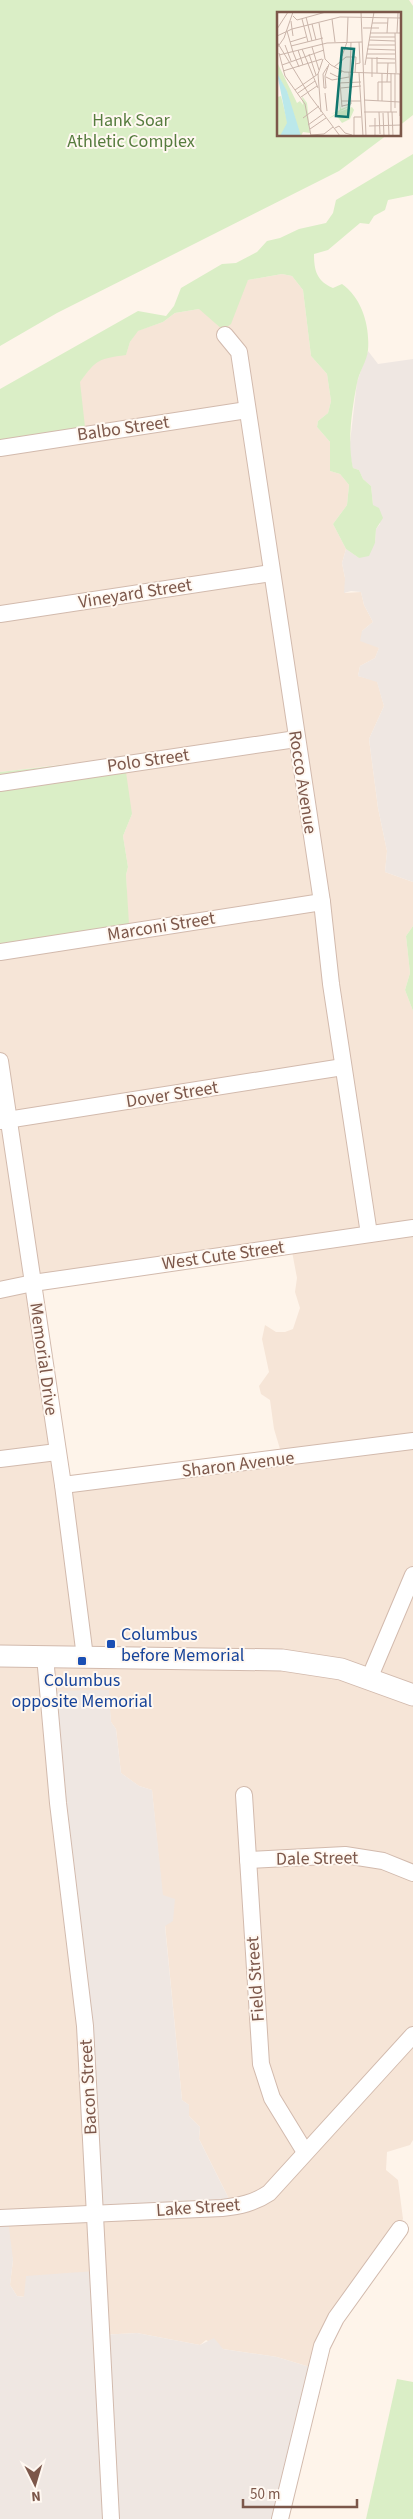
<svg xmlns="http://www.w3.org/2000/svg" width="413" height="2519" font-family="'Source Sans 3',sans-serif">
<style>
.residential{fill:#f6e5d7;fill-rule:evenodd}
.industrial{fill:#efe7e2}
.green{fill:#daeec6}
.lines{fill:none;stroke-linecap:round;stroke-linejoin:round}
.minor-casing{stroke:#d2baad;stroke-width:18}
.tertiary-casing{stroke:#d2baad;stroke-width:23}
.minor{stroke:#fff;stroke-width:16}
.tertiary{stroke:#fff;stroke-width:21}
.transit-dot{fill:#1a4fb4;stroke:#fff8f1;stroke-width:2}
.labels{text-anchor:middle;stroke-width:4;stroke-linejoin:round;paint-order:stroke}
.park-label{font-size:18px;fill:#567c3e;stroke:#fff8f1}
.street-label{font-size:18px;fill:#7c574a;stroke:#fff8f1}
.transit-label{font-size:18px;fill:#164399;stroke:#fff8f1;text-anchor:start}
.inset-road{fill:none;stroke:#cab5aa;stroke-width:1}
.view{fill:#0f766e;fill-opacity:0.15;stroke:#0f766e;stroke-width:2.5}
.inset-edge{fill:none;stroke:#7c574a;stroke-width:2.5}
</style>
<rect width="100%" height="100%" fill="#fef4ea"/>
<path class="residential" d="M 282,274 L 292,276 L 303,290 L 311,356 L 327,374 L 331,401 L 328,413 L 318,421 L 317,427 L 330,442 L 330,471 L 340,474 L 349,485 L 347,505 L 333,524 L 346,549 L 342,563 L 345,578 L 345,593 L 361,592 L 364,605 L 373,622 L 362,631 L 379,648 L 375,658 L 360,666 L 358,676 L 377,681 L 384,706 L 369,739 L 378,808 L 387,851 L 385,872 L 413,882 L 413,926 L 406,936 L 410,973 L 405,990 L 413,1011 L 413,2140 L 410,2145 L 387,2152 L 386,2170 L 398,2180 L 403,2219 L 330,2318 L 313,2368 L 277,2357 L 223,2349 L 206,2340 L 200,2345 L 137,2333 L 100,2335 L 25,2297 L 17,2296 L 10,2285 L 13,2260 L 0,2212 L 0,944 L 128,924 L 126,875 L 128,867 L 123,836 L 132,814 L 92,761 L 0,772 L 0,441 L 80,394 L 79,382 L 92,366 L 101,358 L 126,354 L 130,342 L 137,331 L 163,322 L 175,313 L 199,309 L 243,286 L 248,280 ZM 290,1241 L 297,1278 L 295,1292 L 300,1308 L 293,1329 L 285,1332 L 276,1332 L 265,1325 L 262,1339 L 269,1372 L 259,1386 L 261,1394 L 270,1400 L 274,1429 L 280,1449 L 63,1483 L 35,1278 ZM 108,1690 L 111,1722 L 116,1729 L 121,1773 L 139,1786 L 152,1790 L 182,2100 L 189,2105 L 189,2116 L 200,2127 L 199,2139 L 229,2199 L 76,1934 Z"/>
<g class="industrial">
<polygon points="368,351 378,364 413,359 413,882 385,872 387,851 378,808 369,739 384,706 377,682 358,676 360,666 375,658 379,648 360,641 362,631 373,622 364,605 361,592 351,591 344,593 345,578 342,563 346,549 359,558 375,543 376,529 380,524 373,505 371,486 363,479 359,470 353,468 349,451 357,382"/>
<polygon points="109,1690 111,1722 116,1729 121,1773 139,1786 152,1790 163,1895 175,1899 173,1921 165,1926 182,2100 189,2105 189,2116 200,2127 199,2139 229,2199 94,2206 76,1934 48,1691"/>
<polygon points="7,2211 13,2260 10,2285 17,2296 24,2297 26,2276 95,2271 100,2335 137,2333 200,2345 214,2338 223,2349 277,2357 313,2368 281,2519 0,2519 0,2212"/>
</g>
<g class="green">
<polygon points="0,0 409,0 413,6 413,115 399,126 399,14 278,14 278,135 387,135 339,171 57,313 0,346"/>
<path d="M 413,154 L 413,195 L 388,200 L 385,210 L 374,216 L 369,224 L 360,223 L 328,250 L 314,254 C 314,271 317,281 333,288 L 342,284 C 362,298 370,326 368,350 C 367,361 359,372 357,383 C 352,409 347,441 353,468 L 359,470 L 363,479 L 371,486 L 373,505 L 379,508 L 383,518 L 376,529 L 375,543 L 369,556 L 359,558 L 346,549 L 333,524 L 347,505 L 349,485 L 340,474 L 330,471 L 330,442 L 317,427 L 318,421 L 328,413 L 331,401 L 327,374 L 311,356 L 303,290 L 292,276 L 282,274 L 248,280 L 231,324 L 223,330 L 199,309 L 175,313 L 163,322 L 138,331 L 130,342 L 126,355 C 98,359 97,359 80,382 L 85,427 L 0,441 L 0,389 L 138,311 L 166,316 L 174,306 L 181,288 L 222,264 L 236,263 L 257,252 L 267,241 L 280,238 L 299,229 L 326,223 L 333,213 L 336,200 Z"/>
<polygon points="124,758 132,814 123,836 128,867 126,875 129,924 0,944 0,772"/>
<polygon points="413,926 413,1011 405,990 410,973 406,936"/>
<polygon points="397,2379 413,2382 413,2519 366,2519"/>
</g>
<g class="lines">
<defs>
<g id="minor">
<polyline points="225,335 239,352 322,902 331,984 369,1234"/>
<polyline points="0,448 247,410"/>
<polyline points="0,614 271,573"/>
<polyline points="0,783 296,739"/>
<polyline points="0,952 322,902"/>
<polyline points="0,1061 63,1485 85,1657"/>
<polyline points="0,1121 343,1067"/>
<polyline points="0,1290 33,1283 413,1228"/>
<polyline points="0,1459 57,1452"/>
<polyline points="63,1485 413,1441"/>
<polyline points="45,1656 58,1803 85,2026 111,2519"/>
<polyline points="369,1679 413,1575"/>
<polyline points="244,1795 261,2064 272,2098 305,2152"/>
<polyline points="248,1860 345,1855 383,1861 413,1873"/>
<path d="M 0,2218 L 222,2208 C 240,2206 254,2203 269,2193 L 413,2035"/>
<polyline points="280,2519 322,2346 336,2318 400,2229"/>
</g>
<polyline id="tertiary" points="0,1656 282,1660 341,1669 413,1695"/>
</defs>
<use href="#minor" class="minor-casing"/>
<use href="#tertiary" class="tertiary-casing"/>
<use href="#minor" class="minor"/>
<use href="#tertiary" class="tertiary"/>
</g>
<g class="transit-dot">
<rect x="106" y="1639" width="10" height="10" rx="2.5"/>
<rect x="77" y="1656" width="10" height="10" rx="2.5"/>
</g>
<g class="labels">
<g class="park-label">
<text x="131" y="126">Hank Soar<tspan x="131" dy="21">Athletic Complex</tspan></text>
</g>
<g class="street-label">
<text transform="translate(123 428) rotate(-8)" y="6">Balbo Street</text>
<text transform="translate(135 593) rotate(-9)" y="6">Vineyard Street</text>
<text transform="translate(148 760) rotate(-8)" y="6">Polo Street</text>
<text transform="translate(303 782) rotate(81)" y="6">Rocco Avenue</text>
<text transform="translate(161 926) rotate(-9)" y="6">Marconi Street</text>
<text transform="translate(172 1094) rotate(-9)" y="6">Dover Street</text>
<text transform="translate(223 1255) rotate(-8)" y="6">West Cute Street</text>
<text transform="translate(44 1359) rotate(82)" y="6">Memorial Drive</text>
<text transform="translate(238 1464) rotate(-7)" y="6">Sharon Avenue</text>
<text transform="translate(317 1858) rotate(-1)" y="6">Dale Street</text>
<text transform="translate(255 1979) rotate(-94)" y="6">Field Street</text>
<text transform="translate(88 2087) rotate(-93)" y="6">Bacon Street</text>
<text transform="translate(198 2207) rotate(-4)" y="6">Lake Street</text>
</g>
<g class="transit-label">
<text x="121" y="1640">Columbus<tspan x="121" dy="21">before Memorial</tspan></text>
<text x="82" y="1686" text-anchor="middle">Columbus<tspan x="82" dy="21">opposite Memorial</tspan></text>
</g>
</g>
<g transform="translate(277 12)">
<rect width="124" height="124" fill="#fef4ea"/>
<path d="M 0,50 L 20,91 L 23,89 L 26,93 L 25,84 L 30,91 L 33,121 L 26,120 L 24,124 L 20,118 L 10,80 L 0,62 ZM 4,84 L 11,112 L 4,124 L 0,124 L 0,85 ZM 62,89 L 64,97 L 75,93 L 62,100 L 75,95 L 77,98 L 73,107 L 65,111 L 59,103 L 51,107 L 61,100 L 54,102 L 63,98 Z" fill="#daeec6"/>
<path d="M 0,61 L 10,79 L 24,124 L 3,124 L 10,111 Z" fill="#bbe8ea"/>
<path class="inset-road" d="M 84,0 L 89,124M 16,4 L 20,8 L 49,0M 29,5 L 35,29M 25,7 L 31,30M 55,7 L 58,30M 42,11 L 48,47 L 54,53 L 67,60 L 124,62M 95,11 L 111,11M 35,12 L 39,28M 86,16 L 102,16M 0,17 L 11,0M 10,19 L 16,40M 93,21 L 124,21M 110,21 L 111,6M 118,21 L 119,61M 120,21 L 121,1M 0,24 L 15,17 L 14,9M 16,24 L 15,17 L 63,5 L 124,6M 93,25 L 118,25M 92,28 L 118,29M 0,30 L 33,84 L 63,124M 13,30 L 29,25M 8,33 L 14,49M 91,33 L 118,33M 14,34 L 46,26M 35,35 L 42,58M 0,36 L 7,26 L 16,0M 25,37 L 41,76M 90,37 L 118,38M 21,38 L 26,53M 16,40 L 22,55M 2,41 L 8,64 L 28,92 L 34,124M 32,42 L 39,63M 90,42 L 118,42M 2,43 L 50,31 L 85,30M 65,44 L 70,30 L 71,5M 89,46 L 118,47M 100,51 L 118,51M 78,52 L 83,51 L 82,30M 5,53 L 47,38M 88,53 L 97,0M 51,54 L 46,62 L 47,76 L 49,76 L 48,64 L 52,52M 57,55 L 69,45 L 79,45 L 78,61M 6,59 L 45,47M 73,60 L 74,30M 53,61 L 61,65 L 65,59M 82,61 L 86,124M 100,61 L 100,45M 114,61 L 114,100M 118,61 L 118,96M 124,62 L 124,44M 49,65 L 55,68 L 72,65M 95,65 L 95,46M 110,70 L 111,51M 61,71 L 84,70M 63,71 L 65,95M 64,76 L 84,74M 18,78 L 41,62M 21,81 L 38,69M 48,81 L 50,99M 24,85 L 40,74M 87,88 L 123,90M 65,89 L 84,89M 101,89 L 101,70 L 114,70M 105,89 L 105,61M 65,94 L 74,92 L 72,60M 44,100 L 41,62 L 46,47M 87,100 L 120,100M 102,100 L 103,122M 111,100 L 112,124M 115,100 L 116,124M 106,101 L 107,124M 123,104 L 123,62M 26,106 L 42,94M 98,106 L 98,124M 31,113 L 46,102M 92,114 L 124,113M 58,116 L 62,114 L 68,121 L 75,123M 33,117 L 49,106M 34,123 L 47,122 L 56,115M 77,124 L 77,105 L 84,105M 123,124 L 124,104"/>
<path class="view" d="M 65,36 L 77,37 L 71,105 L 59,104 Z"/>
<rect width="124" height="124" class="inset-edge"/>
</g>
<g transform="translate(35 2484) rotate(175)" stroke="#fff8f1" stroke-width="4" paint-order="stroke">
<path d="M0-4L9 19L0 12L-9 19Z" fill="#7c574a"/>
<text y="-8" font-size="14" font-weight="bold" text-anchor="middle" fill="#7c574a">N</text>
</g>
<path d="M243 2499v8h114v-8" fill="none" stroke="#7c574a" stroke-width="2.5"/>
<text x="250" y="2499" font-size="15" fill="#7c574a" stroke="#fff8f1" stroke-width="4" paint-order="stroke">50 m</text>
</svg>
